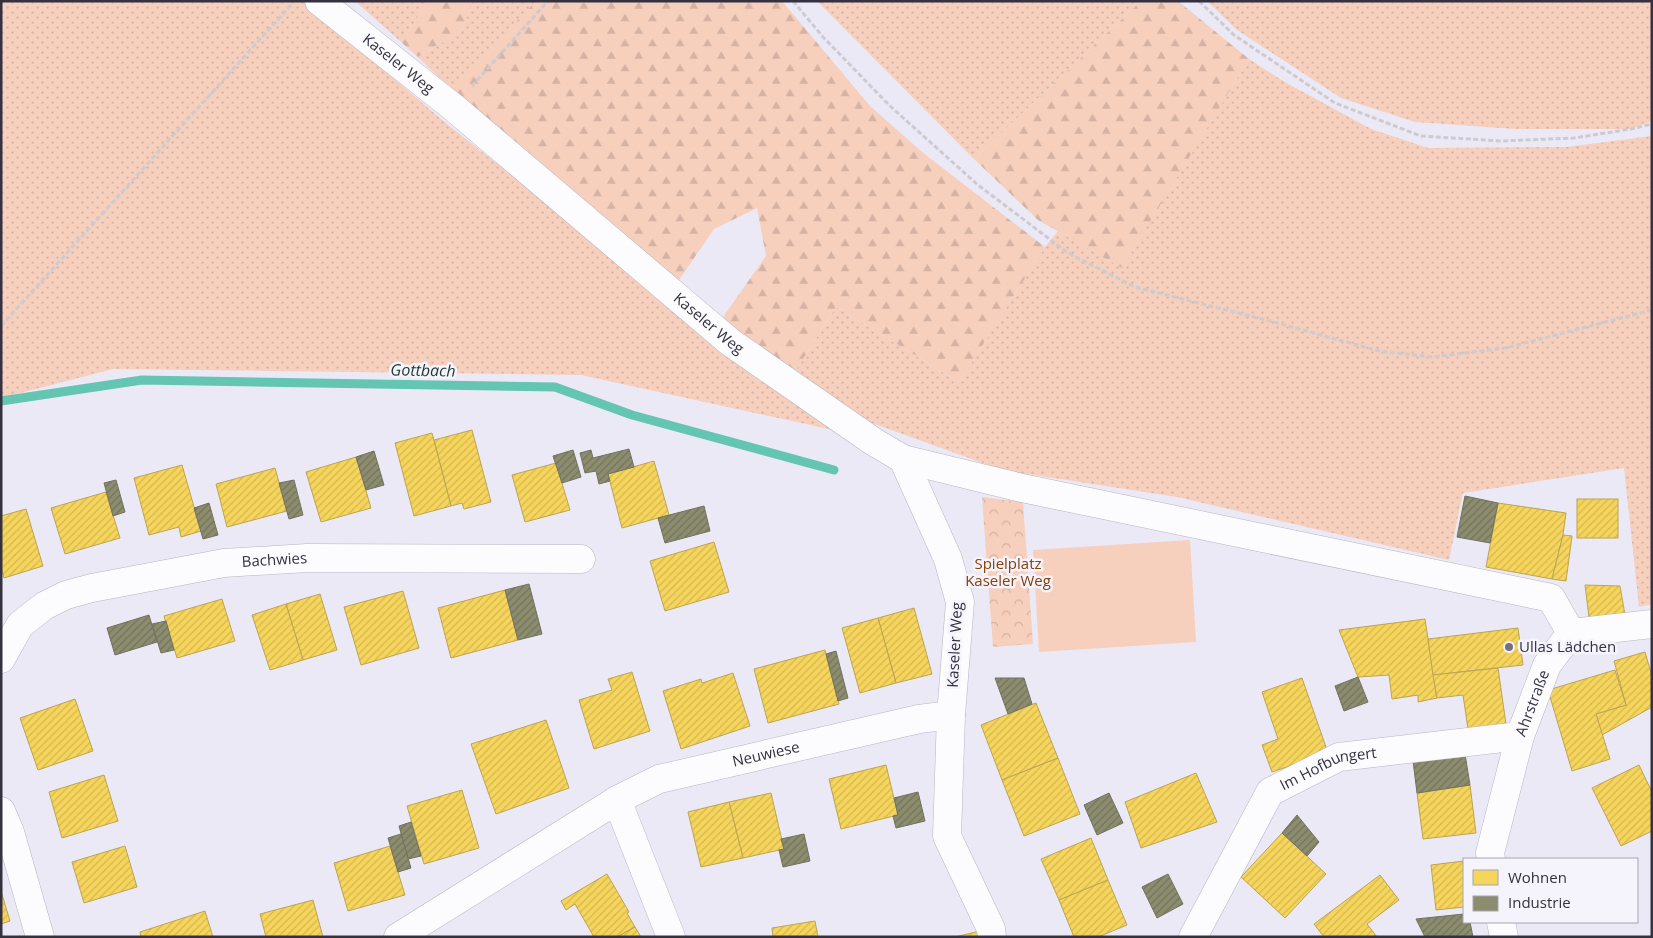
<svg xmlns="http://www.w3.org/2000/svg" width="1653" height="938" font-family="'Open Sans',sans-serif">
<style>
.grass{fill:url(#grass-dots)}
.forest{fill:url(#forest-firs)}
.park{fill:url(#park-crowns)}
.pitch{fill:#f6cfbd}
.homes{fill:url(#homes-hatch);stroke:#bca454}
.industry{fill:url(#industry-hatch);stroke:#727160}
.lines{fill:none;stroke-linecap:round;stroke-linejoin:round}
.stream{stroke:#64c5b3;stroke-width:9}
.street-casing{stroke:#b8b5c2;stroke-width:29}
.path{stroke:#cdcbd0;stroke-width:3;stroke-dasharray:5 2.5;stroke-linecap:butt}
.street{stroke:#fcfcfe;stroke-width:28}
.poi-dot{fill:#747180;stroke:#f5f3fb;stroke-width:2}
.labels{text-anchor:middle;stroke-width:5;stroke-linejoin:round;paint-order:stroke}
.street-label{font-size:15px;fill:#343140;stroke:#f5f3fb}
.park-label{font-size:15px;fill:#864209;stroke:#f5f3fb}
.poi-label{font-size:15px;fill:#343140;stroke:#f5f3fb;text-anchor:start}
.water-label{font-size:16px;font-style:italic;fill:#1c3830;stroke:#f5f3fb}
</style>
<defs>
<pattern id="grass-dots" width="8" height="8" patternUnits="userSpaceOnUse" patternTransform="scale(1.25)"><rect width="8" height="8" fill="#f6cfbd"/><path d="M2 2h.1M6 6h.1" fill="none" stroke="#d4b2a4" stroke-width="1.8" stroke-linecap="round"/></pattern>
<pattern id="forest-firs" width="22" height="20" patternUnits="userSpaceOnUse" patternTransform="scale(1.25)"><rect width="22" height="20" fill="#f6cfbd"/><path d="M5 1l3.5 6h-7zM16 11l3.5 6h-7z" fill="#d4b2a4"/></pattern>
<pattern id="park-crowns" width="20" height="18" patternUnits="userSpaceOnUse" patternTransform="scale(1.25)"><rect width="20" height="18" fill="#f6cfbd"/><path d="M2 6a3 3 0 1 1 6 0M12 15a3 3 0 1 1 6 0" fill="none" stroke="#d4b2a4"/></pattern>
<pattern id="homes-hatch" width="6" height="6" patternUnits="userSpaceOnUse" patternTransform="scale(1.25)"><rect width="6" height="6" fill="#f6d55c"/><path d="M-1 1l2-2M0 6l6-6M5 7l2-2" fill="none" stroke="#d4b751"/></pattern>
<pattern id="industry-hatch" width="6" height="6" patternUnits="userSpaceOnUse" patternTransform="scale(1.25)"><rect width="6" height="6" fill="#8c8c6e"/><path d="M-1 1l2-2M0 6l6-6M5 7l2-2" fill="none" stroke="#73735c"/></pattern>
</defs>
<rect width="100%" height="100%" fill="#ece9f6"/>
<g class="grass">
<polygon points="1,1 304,1 448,125 838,431 581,375 113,369 1,398"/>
<polygon points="355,1 429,1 401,42"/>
<polygon points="473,1 541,1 456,94 418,57 461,31"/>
<polygon points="817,1 1141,1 974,159"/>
<polygon points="1207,1 1652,1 1652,121 1631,129 1515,129 1415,122 1341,98 1237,30"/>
<polygon points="1249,59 1283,81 1371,129 1428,148 1567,147 1652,136 1652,604 1639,607 1624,468 1463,493 1449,560 1177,497 1002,470 872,423 794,373 836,307 959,382 1045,247 1058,231 1122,267"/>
</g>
<g class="forest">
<polygon points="429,1 473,1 461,31 418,57 401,42"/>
<polygon points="536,1 782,1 870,106 922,152 1045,247 959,382 836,307 794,373 721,320 766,256 757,208 714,229 679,280 656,267 451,90"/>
<polygon points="1141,1 1178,1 1249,59 1122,268 1038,220 974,159"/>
</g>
<polygon class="park" points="982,497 1023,502 1033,644 993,647"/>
<polygon class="pitch" points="1190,540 1196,642 1039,652 1033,550"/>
<g class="homes">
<polygon points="472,430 491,502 464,509 462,503 451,506 434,440"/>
<polygon points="432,433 451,506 414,516 395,443"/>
<polygon points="356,457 371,508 321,522 306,472"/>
<polygon points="654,461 669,515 622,528 608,474"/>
<polygon points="556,463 570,510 525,522 512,475"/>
<polygon points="182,465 201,531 181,537 179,527 149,535 134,478"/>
<polygon points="275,468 287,511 227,527 216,484"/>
<polygon points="106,492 120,538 65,554 51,508"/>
<rect x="1577" y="499" width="41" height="39"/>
<polygon points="1498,503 1566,513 1563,535 1552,579 1486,567"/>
<polygon points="26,509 43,566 4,578 1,567 1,516"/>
<polygon points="1563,535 1572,536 1566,581 1552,579"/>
<polygon points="714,542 729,592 665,611 650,561"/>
<polygon points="1585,585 1620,586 1625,615 1589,617"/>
<polygon points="505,590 518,640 451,658 438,608"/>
<polygon points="403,591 419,648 361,665 344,607"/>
<polygon points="320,594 337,650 303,660 286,604"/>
<polygon points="222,599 235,641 177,658 164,616"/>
<polygon points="286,604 303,660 270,670 252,615"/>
<polygon points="914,608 932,674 896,683 878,618"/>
<polygon points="878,618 896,683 860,693 842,628"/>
<polygon points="1425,619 1437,698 1418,702 1418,695 1392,699 1389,675 1358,677 1339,630"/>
<polygon points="1518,628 1523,665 1433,675 1428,639"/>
<polygon points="825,650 839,704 768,723 754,669"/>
<polygon points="1645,652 1652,676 1652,707 1602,735 1596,714 1626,705 1614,661"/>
<polygon points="1498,668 1506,724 1468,729 1463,695 1437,698 1433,675"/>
<polygon points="1615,670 1626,705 1596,714 1610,759 1572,771 1548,690"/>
<polygon points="632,672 650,731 594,749 579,700 612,690 608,679"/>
<polygon points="733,673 750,726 681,749 663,691 701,679 702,683"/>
<polygon points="1302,678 1328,753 1272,772 1262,745 1278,739 1262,692"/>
<polygon points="75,699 93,751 38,770 20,718"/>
<polygon points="1036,703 1058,758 1002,780 981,725"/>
<polygon points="546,720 569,788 496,814 471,744"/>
<polygon points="1058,758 1080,814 1024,836 1002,780"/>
<polygon points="886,765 898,815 841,829 829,779"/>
<polygon points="1639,765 1652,792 1652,831 1621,846 1592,788"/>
<polygon points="1196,773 1217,822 1141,848 1125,802"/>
<polygon points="104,775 118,821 62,838 49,792"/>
<polygon points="1470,785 1476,833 1423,839 1417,793"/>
<polygon points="462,790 479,848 424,864 407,806"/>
<polygon points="771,793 784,849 743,858 729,802"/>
<polygon points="729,802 743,858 701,867 688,812"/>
<polygon points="1282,833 1326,874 1285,918 1241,877"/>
<polygon points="1091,838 1108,880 1059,900 1041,859"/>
<polygon points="125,846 137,887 84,903 72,862"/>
<polygon points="390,846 405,895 348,911 334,863"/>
<polygon points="1464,861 1464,907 1436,910 1431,865"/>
<polygon points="607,874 629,912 627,913 635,927 617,937 594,937 575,904 566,910 561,901"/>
<polygon points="1380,875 1399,900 1367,924 1377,937 1324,937 1314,924"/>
<polygon points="1108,880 1127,925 1098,937 1074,937 1059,900"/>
<polygon points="1,891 10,921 1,924"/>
<polygon points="313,900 323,937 266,937 260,914"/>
<polygon points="205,911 213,937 141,937 140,932"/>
<polygon points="815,921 818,937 773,937 772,928"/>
<polygon points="635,927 641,937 617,937"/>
<polygon points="980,931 981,937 955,937"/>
</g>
<g class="industry">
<polygon points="629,449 634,467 608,474 610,481 599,484 596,471 585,473 580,453 591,450 593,458"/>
<polygon points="573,450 581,477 562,483 553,456"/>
<polygon points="374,451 384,485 366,490 356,457"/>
<polygon points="116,480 125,512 113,516 104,483"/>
<polygon points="294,480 303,515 289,519 279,483"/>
<polygon points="1465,496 1498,503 1490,543 1457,537"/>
<polygon points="209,503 218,535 203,539 194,508"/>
<polygon points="704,506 710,531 665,543 658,518"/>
<polygon points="529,584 542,634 518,640 505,590"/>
<polygon points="149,615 157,642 115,655 107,628"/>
<polygon points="166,621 174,650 161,653 152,624"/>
<polygon points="836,651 848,698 838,701 826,654"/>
<polygon points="1358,677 1368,702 1344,711 1335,686"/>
<polygon points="995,678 1024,678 1032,704 1008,714"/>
<polygon points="1465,754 1470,785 1417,793 1413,761"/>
<polygon points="918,792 925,821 896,828 893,816 898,815 894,798"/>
<polygon points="1109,793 1123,823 1097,835 1084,805"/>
<polygon points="1297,815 1319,842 1307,856 1282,833"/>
<polygon points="411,822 421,856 408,859 399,826"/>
<polygon points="401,834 411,868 398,872 388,838"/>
<polygon points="804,834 810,861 783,867 779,850 784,849 781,839"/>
<polygon points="1168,874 1183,904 1157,918 1142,887"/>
<polygon points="1464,914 1464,922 1470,922 1473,937 1425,937 1416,919"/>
</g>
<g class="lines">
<polyline class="stream" points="1,401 142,380 555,387 632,415 834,470"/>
<defs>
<g id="street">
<path id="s1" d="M 319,1 L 453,107 L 730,342 L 874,442 L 903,459 L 948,559 L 960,602 L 951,715 L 947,836 L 991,929 L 992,937"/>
<polyline points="903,459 1022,488 1551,598 1571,633"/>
<path id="s2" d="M 1,659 L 20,625 L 44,606 L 66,595 L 92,588 L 224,563 L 307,558 L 581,559"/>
<polyline points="1,811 10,832 40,937"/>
<path id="s3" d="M 1491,859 L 1490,853 L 1520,736 L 1547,665 L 1571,633 L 1652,624"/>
<polyline points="1501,922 1504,937"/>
<polyline points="398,937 617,800"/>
<path id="s4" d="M 671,937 L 617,800 L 659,779 L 919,719 L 951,715"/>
<path id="s5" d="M 1193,937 L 1270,792 L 1339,757 L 1520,736"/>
</g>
</defs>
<use href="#street" class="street-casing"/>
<g class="path">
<polyline points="793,1 823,37 890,106 978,185 1068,253 1135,287 1270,321 1379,351 1432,357 1505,348 1652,310"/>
<polyline points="1199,1 1234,35 1335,103 1421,136 1501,141 1574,138 1631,129 1652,124"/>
<polyline points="472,86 548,1"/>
<polyline points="1,326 291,5"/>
</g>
<use href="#street" class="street"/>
</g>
<circle class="poi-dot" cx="1509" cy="647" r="5"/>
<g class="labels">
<g class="street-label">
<text dy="5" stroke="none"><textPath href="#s1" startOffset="101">Kaseler Weg</textPath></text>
<text dy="5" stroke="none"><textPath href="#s1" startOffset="506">Kaseler Weg</textPath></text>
<text dy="5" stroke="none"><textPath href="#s2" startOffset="306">Bachwies</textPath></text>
<text transform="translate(955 645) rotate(-87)" y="5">Kaseler Weg</text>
<text dy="5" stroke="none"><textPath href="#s3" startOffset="162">Ahrstraße</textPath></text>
<text dy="5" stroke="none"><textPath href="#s4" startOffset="304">Neuwiese</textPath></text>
<text dy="5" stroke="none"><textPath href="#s5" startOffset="228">Im Hofbungert</textPath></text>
</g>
<g class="park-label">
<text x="1008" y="569">Spielplatz<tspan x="1008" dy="17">Kaseler Weg</tspan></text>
</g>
<g class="poi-label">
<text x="1519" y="652">Ullas Lädchen</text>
</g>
<g class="water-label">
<text transform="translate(423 370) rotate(1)" y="6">Gottbach</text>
</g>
</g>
<rect width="1653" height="938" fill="none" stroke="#343140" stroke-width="5"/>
<rect x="1463" y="858" width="175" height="65" fill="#f5f3fb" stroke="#a8a5b0"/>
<rect x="1473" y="870" width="25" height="15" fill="#f6d55c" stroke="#a8a5b0"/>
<text x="1508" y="883" font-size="15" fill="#343140">Wohnen</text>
<rect x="1473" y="896" width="25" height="15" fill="#8c8c6e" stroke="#a8a5b0"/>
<text x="1508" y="908" font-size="15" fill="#343140">Industrie</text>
</svg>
